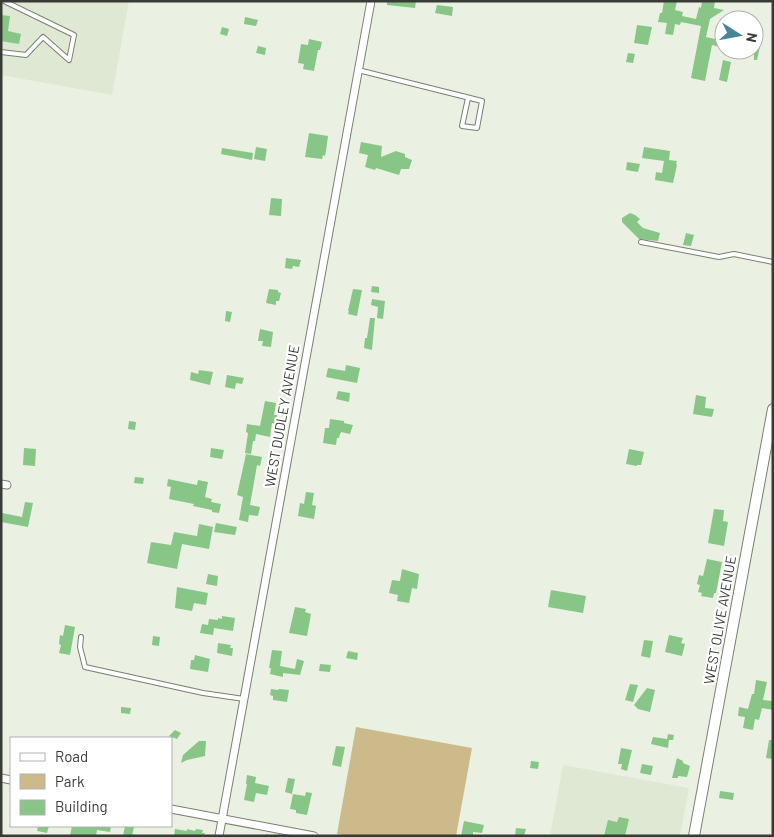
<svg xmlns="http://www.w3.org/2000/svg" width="774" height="837" font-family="Barlow,sans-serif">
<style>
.built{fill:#dfe8d2}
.green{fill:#cdba8a}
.building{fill:#87c686}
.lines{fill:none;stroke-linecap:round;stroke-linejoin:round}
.lane-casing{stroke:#7a7f72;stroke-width:6}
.street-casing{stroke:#7a7f72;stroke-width:9}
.secondary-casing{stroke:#7a7f72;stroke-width:12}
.lane{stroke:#fff;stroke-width:4}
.street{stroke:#fff;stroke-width:7}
.secondary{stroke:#fff;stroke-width:10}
.labels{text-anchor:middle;stroke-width:4.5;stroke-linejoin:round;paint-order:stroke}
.street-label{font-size:14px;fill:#393c36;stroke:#fff}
</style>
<rect width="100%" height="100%" fill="#eaf1e2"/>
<g class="built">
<polygon points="1,1 129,1 112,95 1,75"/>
<polygon points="563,765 689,788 680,836 550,836"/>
</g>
<polygon class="green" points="356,727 472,748 456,836 348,836 337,834"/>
<g class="building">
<polygon points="387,1 416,1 415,8 387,5"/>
<polygon points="664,1 677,1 675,10 683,12 682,16 696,19 699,7 701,8 702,1 715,1 714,8 724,10 710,19 706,37 724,41 724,48 712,45 705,81 691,78 701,26 681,22 680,25 675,24 673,35 665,34 667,23 658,22 660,13 662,13"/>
<polygon points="437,5 453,7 452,16 435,13"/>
<polygon points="1,15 10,16 8,31 21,34 19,44 1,41"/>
<polygon points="245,17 258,20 256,26 244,24"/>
<polygon points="637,25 652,27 648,45 634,43"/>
<polygon points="222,27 229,29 227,36 220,34"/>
<polygon points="309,39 322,42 320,50 318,50 314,71 303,69 304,64 298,63 301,44 308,45"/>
<polygon points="754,41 761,42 757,60 754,60"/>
<polygon points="258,46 266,48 265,55 256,53"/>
<polygon points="628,53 635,54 633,63 626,62"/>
<polygon points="723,60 731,62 727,82 719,80"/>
<polygon points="309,133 328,136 326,151 325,156 323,155 322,159 305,157"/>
<polygon points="361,142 382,146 381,157 396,151 405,154 405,157 412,160 409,169 401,169 399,175 376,168 375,170 365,167 368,155 359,153"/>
<polygon points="256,147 267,149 265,161 254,159"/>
<polygon points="644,147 670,151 669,160 677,161 676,164 677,165 673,183 655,180 656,172 662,173 664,161 642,158"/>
<polygon points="222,148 253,153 252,160 221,154"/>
<polygon points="627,162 640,164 638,172 626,170"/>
<polygon points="271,198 282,199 281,216 269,215"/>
<polygon points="630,213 635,215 640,219 637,222 643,228 660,233 658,241 639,239 622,222 622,218"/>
<polygon points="686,233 694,235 691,246 683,245"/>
<polygon points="286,258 301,260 299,267 293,266 292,269 285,268"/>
<polygon points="372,286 379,287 379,293 371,292"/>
<polygon points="269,289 278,290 278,292 281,293 279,301 276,301 276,305 266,303"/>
<polygon points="353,289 362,290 357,316 348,314 349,311 348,311"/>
<polygon points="372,299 385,301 383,319 377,318 378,307 371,305"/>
<polygon points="226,311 232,312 230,322 225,321"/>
<polygon points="370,318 375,318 372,350 364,348 365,338 367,338"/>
<polygon points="260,329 273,332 271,347 262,346 263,341 258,341"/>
<polygon points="346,365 360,368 357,383 326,377 328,368 345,371"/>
<polygon points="199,370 213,372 210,385 190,380 191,372 198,374"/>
<polygon points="227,375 244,378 242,384 236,383 235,389 225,387"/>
<polygon points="338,391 350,393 349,402 336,399"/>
<polygon points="696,395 706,397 705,408 714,409 712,417 693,414"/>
<polygon points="265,401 276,403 274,415 277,415 276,424 272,423 270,437 256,434 255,441 253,441 251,454 245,453 248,433 246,432 247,424 260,426"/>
<polygon points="330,419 344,421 344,423 353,425 350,434 341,432 341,434 340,433 339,438 337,438 336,445 323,443 325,428 329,428"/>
<polygon points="129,421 136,422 135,430 128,429"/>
<polygon points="24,448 36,449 35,466 23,465"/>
<polygon points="211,448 224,450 222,459 210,457"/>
<polygon points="629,449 644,452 641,465 637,465 637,466 626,464"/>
<polygon points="246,454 262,457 260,466 257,465 250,505 260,507 258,516 249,515 248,522 239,520 243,497 237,495"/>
<polygon points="135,477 144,478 143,484 134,483"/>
<polygon points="168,479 197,485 198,480 208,482 205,497 212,499 211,502 221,504 219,513 212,512 212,510 193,506 194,504 169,499 171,487 167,486"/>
<polygon points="306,492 314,493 312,505 316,506 314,519 298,516 300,503 304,504"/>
<polygon points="25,502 33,503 28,527 1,522 2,513 22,517"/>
<polygon points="714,509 724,510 723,521 728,522 724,546 708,543"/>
<polygon points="216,523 237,527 235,535 214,532"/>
<polygon points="199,524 213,527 209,549 182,544 177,569 147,563 151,542 171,545 174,532 197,536"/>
<polygon points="707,559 722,562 716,593 714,593 713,598 701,596 702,593 698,592 700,585 697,584 699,575 703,576"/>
<polygon points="402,569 419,574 417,589 412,588 409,603 397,601 398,595 389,593 392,580 400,581"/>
<polygon points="208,574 218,576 217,586 206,584"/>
<polygon points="177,587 208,593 206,605 194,603 192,611 175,608"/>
<polygon points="551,590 586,596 583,613 548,607"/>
<polygon points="295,607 306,609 305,612 311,614 307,636 289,633"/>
<polygon points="222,616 235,618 233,631 214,628 213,635 200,633 202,624 208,625 209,619 218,620 218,618 222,619"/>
<polygon points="65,625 75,627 70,655 59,653 61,645 59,644 60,635 63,636"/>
<polygon points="669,635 683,638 681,643 685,644 682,656 665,652"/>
<polygon points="153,636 160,637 159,646 152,645"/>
<polygon points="644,640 653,641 650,658 641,656"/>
<polygon points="218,643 231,645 230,648 233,648 232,656 217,653"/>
<polygon points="272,650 282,651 280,666 295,669 297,659 304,661 300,675 283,673 283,677 270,674 271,668 269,668"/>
<polygon points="348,651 358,653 357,660 346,658"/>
<polygon points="195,655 210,659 208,672 190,669 191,660 194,660"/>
<polygon points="320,664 331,665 330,672 319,671"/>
<polygon points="756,680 767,682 763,700 773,701 773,710 762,708 759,720 755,719 753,730 743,728 745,717 738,716 739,707 748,709 752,694 754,694"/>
<polygon points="630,684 638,685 633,702 625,700"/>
<polygon points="647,688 655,690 650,712 638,709 634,705"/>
<polygon points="271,689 278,690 279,689 289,690 287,702 273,700 273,696 270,695"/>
<polygon points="121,707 131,708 130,714 121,713"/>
<polygon points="175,730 181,733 177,739 169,736"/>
<polygon points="668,734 674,735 673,740 669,740 668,748 651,744 653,737 667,739"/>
<polygon points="769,740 773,740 773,759 766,758"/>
<polygon points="199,741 206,741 205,756 187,760 181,763 183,755"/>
<polygon points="336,746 345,747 341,767 332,765"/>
<polygon points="621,748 632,750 627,771 621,769 622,764 618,764"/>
<polygon points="677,758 683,761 683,763 690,766 687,777 678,776 678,778 672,778"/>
<polygon points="531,761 539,762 538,769 530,768"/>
<polygon points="642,764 653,766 651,775 640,773"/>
<polygon points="247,775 256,777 255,783 269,786 267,795 256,793 254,802 244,800 247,784 246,784"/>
<polygon points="288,778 295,779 292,794 285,792"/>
<polygon points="720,791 734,793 733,800 719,798"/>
<polygon points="306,792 312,793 307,815 296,813 296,810 290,809 293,794 305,796"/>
<polygon points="619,817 629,819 625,836 604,836 608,820 617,822"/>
<polygon points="464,821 484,825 482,833 473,832 473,836 461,836"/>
<polygon points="38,826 49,826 47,833 37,831"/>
<polygon points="72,826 111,826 110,832 97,830 96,836 70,836"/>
<polygon points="125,826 134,827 132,836 123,836"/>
<polygon points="516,828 526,829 524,836 515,836"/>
<polygon points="175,829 187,831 187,829 195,831 196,829 203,830 202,833 205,833 204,836 174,836"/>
</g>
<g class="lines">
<defs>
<g id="lane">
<polyline points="1,52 26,55 43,37 69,60 74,35 4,1"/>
<polyline points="358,70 482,101 477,128 462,126 468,98"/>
<polyline points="641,242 719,257 734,254 773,262"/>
<polyline points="81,637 80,647 85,667 203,693 244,699"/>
</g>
<g id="street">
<polyline points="1,484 7,485"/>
<polyline points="1,778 11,780"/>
<polyline points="171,809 314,836"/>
<polyline points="219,836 371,1"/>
</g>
<polyline id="secondary" points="694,836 773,409"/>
</defs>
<use href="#lane" class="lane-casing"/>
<use href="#street" class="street-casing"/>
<use href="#secondary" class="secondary-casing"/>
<use href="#lane" class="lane"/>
<use href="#street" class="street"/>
<use href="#secondary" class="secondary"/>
</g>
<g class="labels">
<g class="street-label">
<text transform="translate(282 416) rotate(-80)" y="5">WEST DUDLEY AVENUE</text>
<text transform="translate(720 620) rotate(-80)" y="5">WEST OLIVE AVENUE</text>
</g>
</g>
<rect width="774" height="837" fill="none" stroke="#393c36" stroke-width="5"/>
<rect x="10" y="737" width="162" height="90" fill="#ffffff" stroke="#b0b1af"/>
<rect x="20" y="753" width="25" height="8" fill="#ffffff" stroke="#b0b1af"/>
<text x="55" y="762" font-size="15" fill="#393c36">Road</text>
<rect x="20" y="774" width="25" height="15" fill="#cdba8a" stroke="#b0b1af"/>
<text x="55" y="787" font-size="15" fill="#393c36">Park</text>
<rect x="20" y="800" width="25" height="15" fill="#87c686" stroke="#b0b1af"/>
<text x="55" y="812" font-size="15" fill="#393c36">Building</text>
<g transform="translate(739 35) rotate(101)"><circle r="24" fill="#ffffff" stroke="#b0b1af"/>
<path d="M0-4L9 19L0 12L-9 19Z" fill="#458798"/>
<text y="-8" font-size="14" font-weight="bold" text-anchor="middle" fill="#393c36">N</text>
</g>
</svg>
